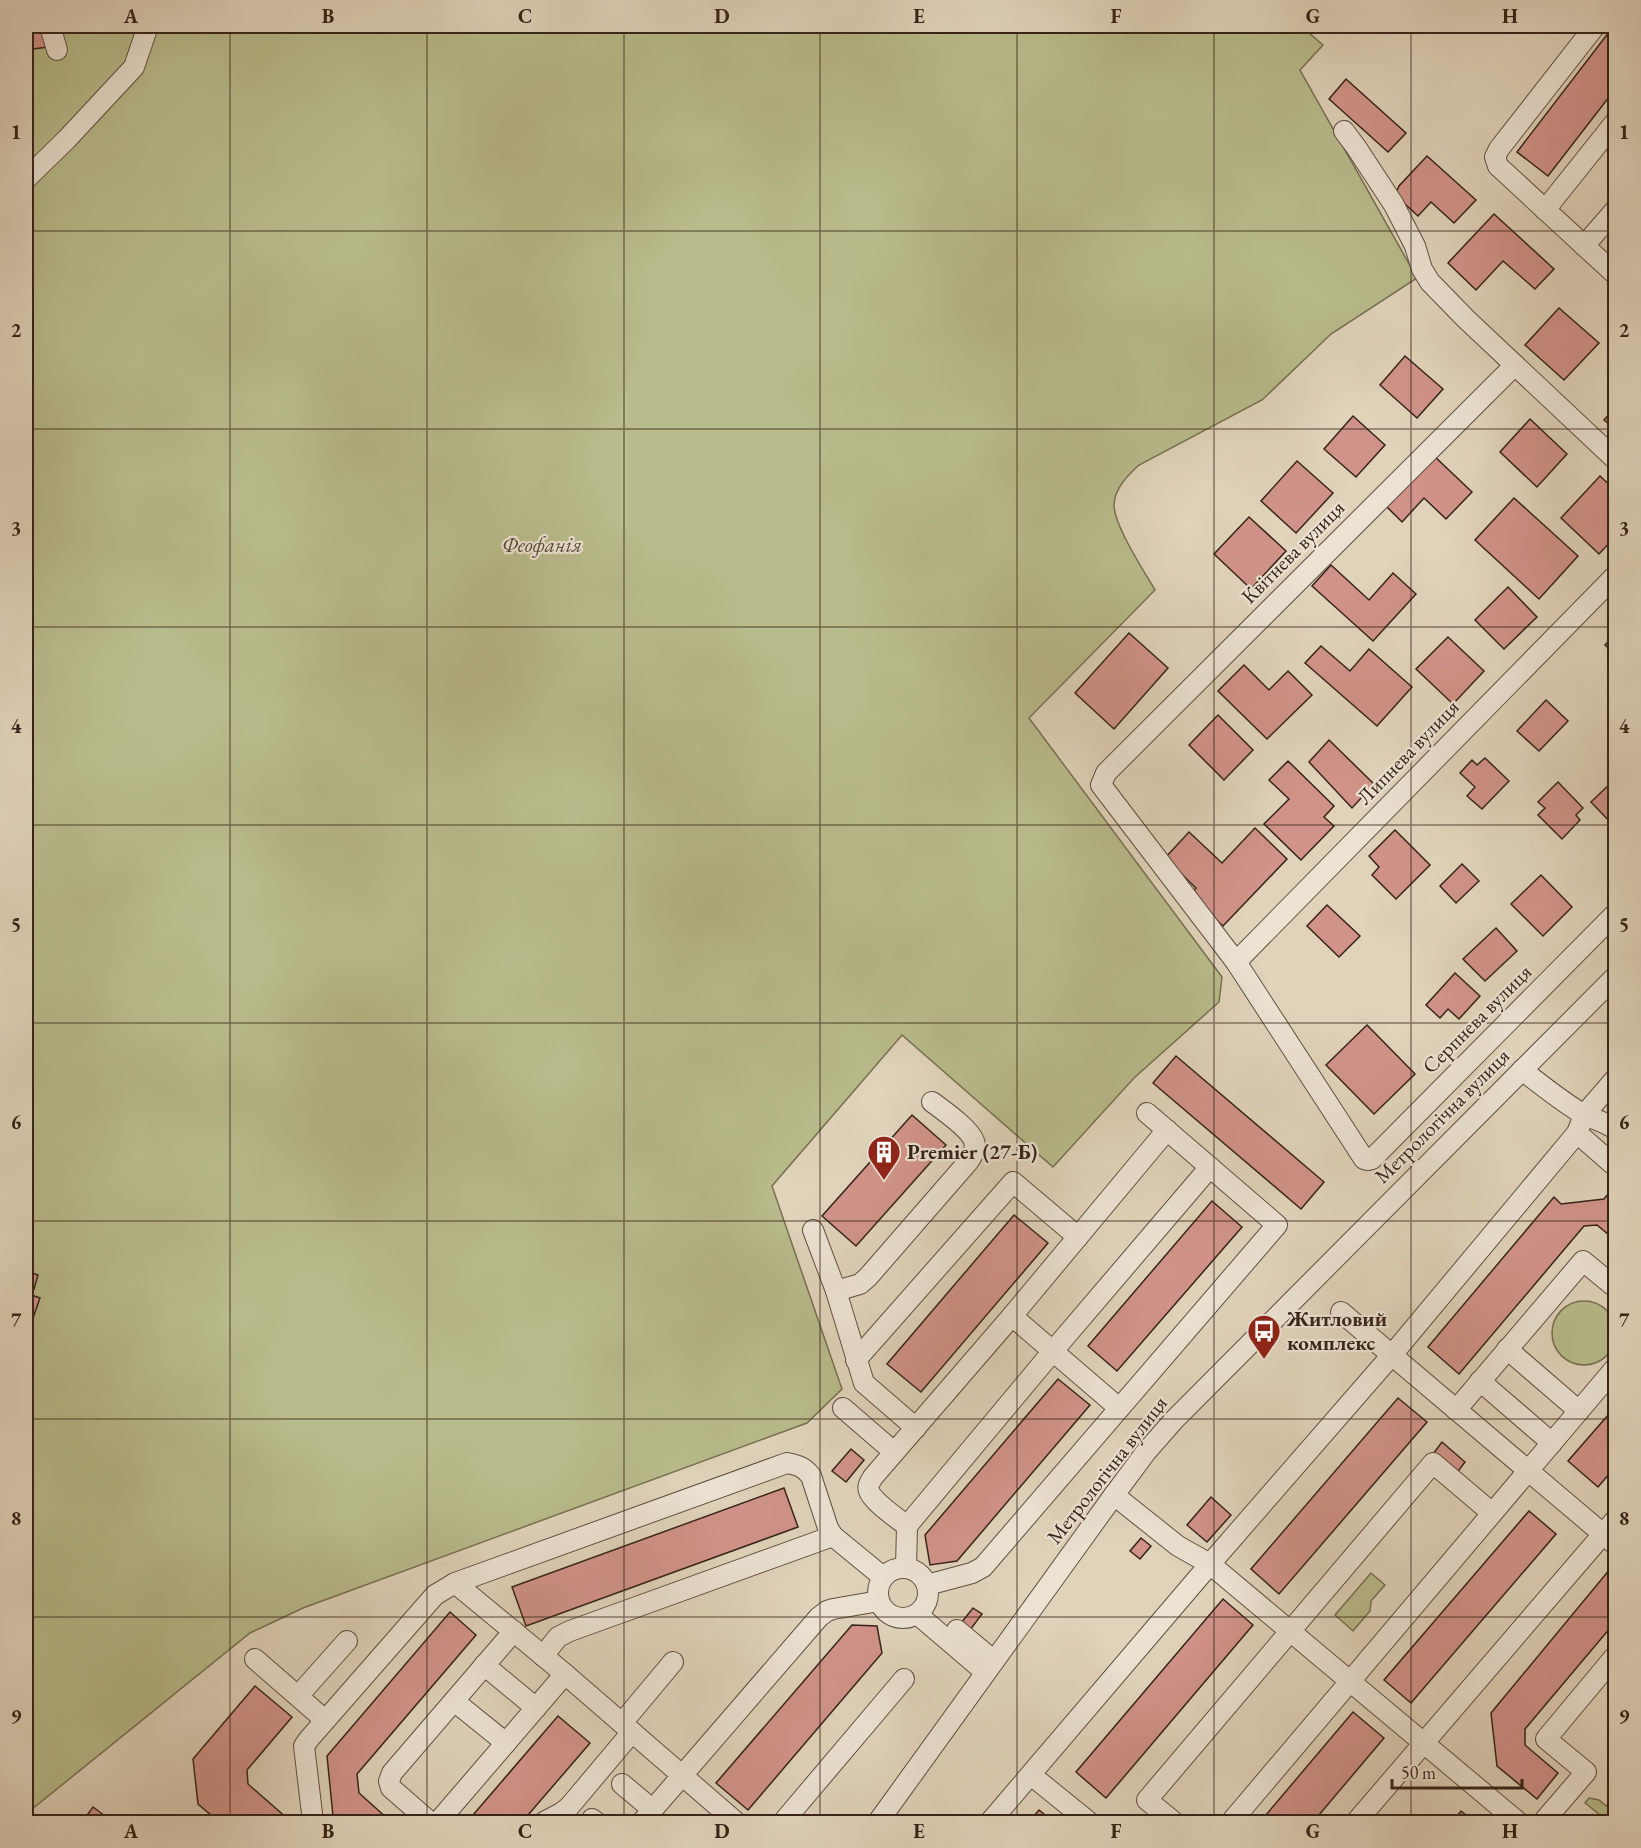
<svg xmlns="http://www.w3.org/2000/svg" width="1641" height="1848" font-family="'EB Garamond',serif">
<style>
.green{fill:#b8bb8b;stroke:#776f52;stroke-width:1.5}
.building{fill:#d19389;stroke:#362319;stroke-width:1.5}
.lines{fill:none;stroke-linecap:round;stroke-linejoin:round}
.minor-casing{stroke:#604f41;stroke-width:22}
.minor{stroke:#ebe2d2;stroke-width:20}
.grid{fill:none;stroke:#362319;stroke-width:1.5;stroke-opacity:0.55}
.labels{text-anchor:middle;stroke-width:4.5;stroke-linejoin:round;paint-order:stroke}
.park-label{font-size:21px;font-style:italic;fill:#564936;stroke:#ebe2d2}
.street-label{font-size:21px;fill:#362319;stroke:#ebe2d2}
.poi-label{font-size:21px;font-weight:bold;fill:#362319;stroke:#ebe2d2;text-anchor:start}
.neatline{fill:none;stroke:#362319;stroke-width:2}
.grid-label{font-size:20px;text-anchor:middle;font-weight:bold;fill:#362319}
</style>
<rect width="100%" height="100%" fill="#e0d3ba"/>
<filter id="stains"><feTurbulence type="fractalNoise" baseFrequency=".00333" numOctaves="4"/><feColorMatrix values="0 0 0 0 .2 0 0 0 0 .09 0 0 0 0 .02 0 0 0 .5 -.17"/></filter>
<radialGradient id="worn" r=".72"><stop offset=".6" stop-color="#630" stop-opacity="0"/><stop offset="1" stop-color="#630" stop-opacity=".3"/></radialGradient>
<g class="green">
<path d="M 26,26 L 1301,26 L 1323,45 L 1300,70 L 1417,278 L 1331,334 L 1262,400 L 1139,465 C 1128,475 1115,488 1114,504 C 1113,524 1144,571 1155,590 L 1029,718 L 1222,977 L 1219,1002 L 1134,1078 L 1053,1167 L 902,1035 L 772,1186 L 842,1389 L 807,1423 L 303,1608 L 250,1633 L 26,1814 Z"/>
<circle cx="1584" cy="1333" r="32"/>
<polygon points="1371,1573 1385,1585 1371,1601 1370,1611 1353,1631 1335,1615"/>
<polygon points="1615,1795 1615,1822 1609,1822 1585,1803 1589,1798 1599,1800 1606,1806"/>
</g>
<g class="building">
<polygon points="44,26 48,47 26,50 26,28"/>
<polygon points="1609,32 1616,37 1616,88 1548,176 1517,152"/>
<polygon points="1346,79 1406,133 1388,152 1329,99"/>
<polygon points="1427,156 1476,200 1454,223 1431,202 1418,216 1395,195 1399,186"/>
<polygon points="1494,214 1554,269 1535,289 1503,261 1476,290 1448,263"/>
<polygon points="1559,308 1599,343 1564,380 1525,345"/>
<polygon points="1405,356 1443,389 1417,418 1380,385"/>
<polygon points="1616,407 1616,430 1604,420"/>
<polygon points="1353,416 1385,445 1356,477 1324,449"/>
<polygon points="1530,419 1567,454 1537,487 1500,452"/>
<polygon points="1432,454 1472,492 1446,519 1424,498 1402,522 1384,504"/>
<polygon points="1297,461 1333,493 1296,533 1261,501"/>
<polygon points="1600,476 1616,491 1616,536 1599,554 1561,518"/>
<polygon points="1514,498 1578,556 1539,599 1475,540"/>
<polygon points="1249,517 1286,551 1251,589 1214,554"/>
<polygon points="1331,565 1369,600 1393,573 1416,594 1373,641 1312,586"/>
<polygon points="1508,587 1537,617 1504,649 1475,620"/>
<polygon points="1129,633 1168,668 1114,729 1075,693"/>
<polygon points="1616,634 1616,655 1605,645"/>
<polygon points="1448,637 1484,671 1453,704 1416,669"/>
<polygon points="1321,646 1350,671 1369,649 1412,687 1377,726 1305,663"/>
<polygon points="1244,665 1269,690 1288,671 1312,695 1267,739 1218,691"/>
<polygon points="1546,700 1568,721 1539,751 1517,731"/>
<polygon points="1218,715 1253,750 1224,780 1189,745"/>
<polygon points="1329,740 1374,784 1352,808 1309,762"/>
<polygon points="1485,758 1509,781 1482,809 1467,796 1475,787 1460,773 1472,760 1477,765"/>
<polygon points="1288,761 1334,806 1324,817 1334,826 1301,860 1264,824 1289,799 1269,780"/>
<polygon points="1616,778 1616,825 1614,826 1591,802"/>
<polygon points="1558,782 1583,808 1576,815 1580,820 1562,839 1538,815 1545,808 1538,802"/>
<polygon points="1255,828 1287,859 1223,926 1190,896 1196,888 1165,858 1189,832 1222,863"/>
<polygon points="1395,830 1430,865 1396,899 1372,875 1379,867 1369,856"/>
<polygon points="1462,864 1479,881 1456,903 1440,886"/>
<polygon points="1541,875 1572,907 1543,936 1511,904"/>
<polygon points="1327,905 1360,936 1339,957 1307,926"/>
<polygon points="1496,928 1517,951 1485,981 1463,959"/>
<polygon points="1455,973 1480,996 1459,1019 1448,1009 1440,1018 1426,1005"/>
<polygon points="1367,1025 1415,1074 1374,1114 1326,1065"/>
<polygon points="1176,1056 1324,1182 1301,1209 1153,1083"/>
<polygon points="912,1115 946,1145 856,1246 822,1216"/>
<polygon points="1612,1189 1616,1192 1616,1241 1597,1225 1584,1226 1459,1374 1428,1347 1554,1197 1561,1204 1604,1199"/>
<polygon points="1212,1201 1242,1227 1117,1371 1088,1346"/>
<polygon points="1014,1215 1048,1243 921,1392 887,1364"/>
<polygon points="26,1271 38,1275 34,1289 26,1286"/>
<polygon points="26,1293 40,1298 32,1321 26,1319"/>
<polygon points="1058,1379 1090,1405 957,1561 930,1565 925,1535"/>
<polygon points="1398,1398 1427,1422 1279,1594 1251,1569"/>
<polygon points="1616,1406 1616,1466 1598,1487 1568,1461"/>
<polygon points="1442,1442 1465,1462 1456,1474 1433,1454"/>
<polygon points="851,1449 864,1460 846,1482 832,1471"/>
<polygon points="784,1488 798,1527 526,1626 512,1587"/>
<polygon points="1211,1497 1231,1515 1207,1542 1187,1525"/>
<polygon points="1529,1511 1556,1534 1411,1703 1384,1680"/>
<polygon points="1141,1538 1151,1546 1140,1559 1130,1551"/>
<polygon points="1615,1563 1616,1621 1525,1729 1525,1745 1558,1773 1537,1799 1497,1766 1491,1713"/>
<polygon points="1223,1599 1253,1625 1106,1798 1076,1772"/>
<polygon points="973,1608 982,1614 970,1630 961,1623"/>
<polygon points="450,1612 476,1635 357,1774 359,1793 388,1819 385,1822 340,1822 333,1816 327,1756"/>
<polygon points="852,1625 877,1626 882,1653 748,1810 716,1783"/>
<polygon points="255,1686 292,1717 247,1770 248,1784 288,1819 285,1822 219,1822 198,1804 193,1759"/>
<polygon points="1353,1712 1384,1738 1313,1822 1260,1822"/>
<polygon points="558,1716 590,1743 522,1822 467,1822"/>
<polygon points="93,1807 113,1822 82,1822"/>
<polygon points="1039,1810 1054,1822 1029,1822"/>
<polygon points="1461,1811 1475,1822 1404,1822 1454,1820"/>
<polygon points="689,1815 698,1822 682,1822"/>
</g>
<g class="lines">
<defs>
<g id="minor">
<polyline points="50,26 57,50"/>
<polyline points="1595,26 1499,149 1495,157 1498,166 1616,275"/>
<polyline points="1344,131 1356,147 1394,205 1415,246 1422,269 1430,282 1466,319 1616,460"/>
<polyline points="26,179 67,139 134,67 148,26"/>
<polyline points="1545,210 1616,121"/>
<polyline points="1584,246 1616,209"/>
<polyline points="1515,365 1106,773 1101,785 1236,962 1364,1159 1368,1160 1372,1159 1616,913"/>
<polyline points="1236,962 1616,575"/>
<path d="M 1522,1070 C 1541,1085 1560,1100 1581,1113 C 1593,1120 1605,1121 1616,1130"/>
<polyline points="1577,1133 1616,1167"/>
<polyline points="813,1230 836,1291 864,1383 916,1428"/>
<path d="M 836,1291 L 860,1284 L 868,1277 L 968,1162 C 972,1156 977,1149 974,1141 C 970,1129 943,1110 932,1102"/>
<polyline points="1341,1312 1616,1545"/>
<polyline points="1012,1316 1167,1130"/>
<polyline points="1507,1349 1579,1411"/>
<polyline points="856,1360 1013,1182 1078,1237"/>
<polyline points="1480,1381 1552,1443"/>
<polyline points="843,1408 894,1452"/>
<polyline points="1456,1410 1583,1261 1616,1288"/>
<polyline points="1114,1495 1178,1546 1210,1564 1518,1822"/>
<path d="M 907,1526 C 897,1518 873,1502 869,1491 C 867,1486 870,1482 873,1477 L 1012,1316 L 1119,1408"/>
<circle cx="903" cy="1593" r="25"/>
<polyline points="906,1568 907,1526 1053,1351 1210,1167"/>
<polyline points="927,1585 972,1573 983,1567 1277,1225 1147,1113"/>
<polyline points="917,1614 985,1672"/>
<polyline points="957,1630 994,1661"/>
<polyline points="543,1656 558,1637 570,1631 833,1536"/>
<polyline points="255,1659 325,1720"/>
<polyline points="484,1665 536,1708"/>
<path d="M 565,1674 L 455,1583 L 787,1463 C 798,1465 804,1467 811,1476 L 828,1528 L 833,1536 L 883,1577"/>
<polyline points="298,1696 347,1641"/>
<polyline points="454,1701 506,1743"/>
<polyline points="622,1723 673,1662"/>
<polyline points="1031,1775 1089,1822"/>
<polyline points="622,1784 653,1810"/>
<polyline points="592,1819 596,1822"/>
<polyline points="313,1822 304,1746 309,1739 435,1595 455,1583"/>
<polyline points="430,1822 391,1788 389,1781 392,1773 514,1631"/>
<polyline points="438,1822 565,1674 736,1822"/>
<polyline points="544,1822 561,1813 569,1807 632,1732"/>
<polyline points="642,1822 819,1617 827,1611 833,1609 879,1601"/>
<polyline points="783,1822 904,1679"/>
<polyline points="878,1822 1114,1495 1146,1452 1174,1420 1616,976"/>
<polyline points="990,1822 1210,1564 1391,1356 1577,1133 1584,1115 1616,1078"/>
<polyline points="1174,1822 1147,1800 1433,1463 1492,1513"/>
<polyline points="1231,1822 1616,1367"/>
<polyline points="1356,1822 1616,1519"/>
<polyline points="1543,1822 1586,1772 1546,1739 1616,1655"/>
</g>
</defs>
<use href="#minor" class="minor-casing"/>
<use href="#minor" class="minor"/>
</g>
<path class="grid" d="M 230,26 L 230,1822M 427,26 L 427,1822M 624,26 L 624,1822M 820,26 L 820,1822M 1017,26 L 1017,1822M 1214,26 L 1214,1822M 1411,26 L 1411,1822M 26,231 L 1616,231M 26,429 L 1616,429M 26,627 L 1616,627M 26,825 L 1616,825M 26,1023 L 1616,1023M 26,1221 L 1616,1221M 26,1419 L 1616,1419M 26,1617 L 1616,1617"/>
<defs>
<symbol id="building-pin" viewBox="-11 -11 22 30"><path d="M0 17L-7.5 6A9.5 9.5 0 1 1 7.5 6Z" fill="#8f2418" stroke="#ebe2d2"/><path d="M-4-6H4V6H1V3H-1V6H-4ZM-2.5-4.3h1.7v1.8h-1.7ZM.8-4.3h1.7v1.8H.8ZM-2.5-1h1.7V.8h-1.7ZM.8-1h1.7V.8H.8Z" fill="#fff"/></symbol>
<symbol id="bus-pin" viewBox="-11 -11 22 30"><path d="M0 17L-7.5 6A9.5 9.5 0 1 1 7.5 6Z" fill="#8f2418" stroke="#ebe2d2"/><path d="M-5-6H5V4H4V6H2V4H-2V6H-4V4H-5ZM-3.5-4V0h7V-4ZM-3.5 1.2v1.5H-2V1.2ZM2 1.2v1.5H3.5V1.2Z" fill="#fff"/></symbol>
</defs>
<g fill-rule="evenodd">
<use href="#building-pin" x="865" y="1133" width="38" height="52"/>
<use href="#bus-pin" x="1245" y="1312" width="38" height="52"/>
</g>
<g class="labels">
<g class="park-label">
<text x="542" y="552">Феофанія</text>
</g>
<g class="street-label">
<text transform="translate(1293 552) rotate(-45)" y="7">Квітнева вулиця</text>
<text transform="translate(1408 752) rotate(-46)" y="7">Липнева вулиця</text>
<text transform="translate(1477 1019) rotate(-45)" y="7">Серпнева вулиця</text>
<text transform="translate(1442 1116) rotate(-45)" y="7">Метрологічна вулиця</text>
<text transform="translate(1107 1470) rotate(-52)" y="7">Метрологічна вулиця</text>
</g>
<g class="poi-label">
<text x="907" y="1159">Premier (27-Б)</text>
<text x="1287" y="1326">Житловий<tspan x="1287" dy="24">комплекс</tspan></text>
</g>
</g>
<rect width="1641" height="1848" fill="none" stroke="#e0d3ba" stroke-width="66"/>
<path d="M1392 1779v9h130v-9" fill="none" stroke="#362319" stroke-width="3"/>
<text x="1401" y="1779" font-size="18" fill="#362319" stroke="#ebe2d2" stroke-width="4.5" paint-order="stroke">50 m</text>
<rect x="33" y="33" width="1575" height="1782" class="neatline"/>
<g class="grid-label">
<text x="131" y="23">A</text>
<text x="328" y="23">B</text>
<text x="525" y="23">C</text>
<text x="722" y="23">D</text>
<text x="919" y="23">E</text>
<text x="1116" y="23">F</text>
<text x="1313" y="23">G</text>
<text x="1510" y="23">H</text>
<text x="16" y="139">1</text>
<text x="1624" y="139">1</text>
<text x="16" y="337">2</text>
<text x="1624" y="337">2</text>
<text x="16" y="535">3</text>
<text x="1624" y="535">3</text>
<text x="16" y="733">4</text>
<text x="1624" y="733">4</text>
<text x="16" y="931">5</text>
<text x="1624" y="931">5</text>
<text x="16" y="1129">6</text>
<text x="1624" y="1129">6</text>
<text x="16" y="1327">7</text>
<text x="1624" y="1327">7</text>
<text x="16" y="1525">8</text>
<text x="1624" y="1525">8</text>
<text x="16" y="1723">9</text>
<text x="1624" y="1723">9</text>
<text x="131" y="1838">A</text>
<text x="328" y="1838">B</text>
<text x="525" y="1838">C</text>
<text x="722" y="1838">D</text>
<text x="919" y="1838">E</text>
<text x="1116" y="1838">F</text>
<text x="1313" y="1838">G</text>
<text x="1510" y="1838">H</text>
</g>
<rect width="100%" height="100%" filter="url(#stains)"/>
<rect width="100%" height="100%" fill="url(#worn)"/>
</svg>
